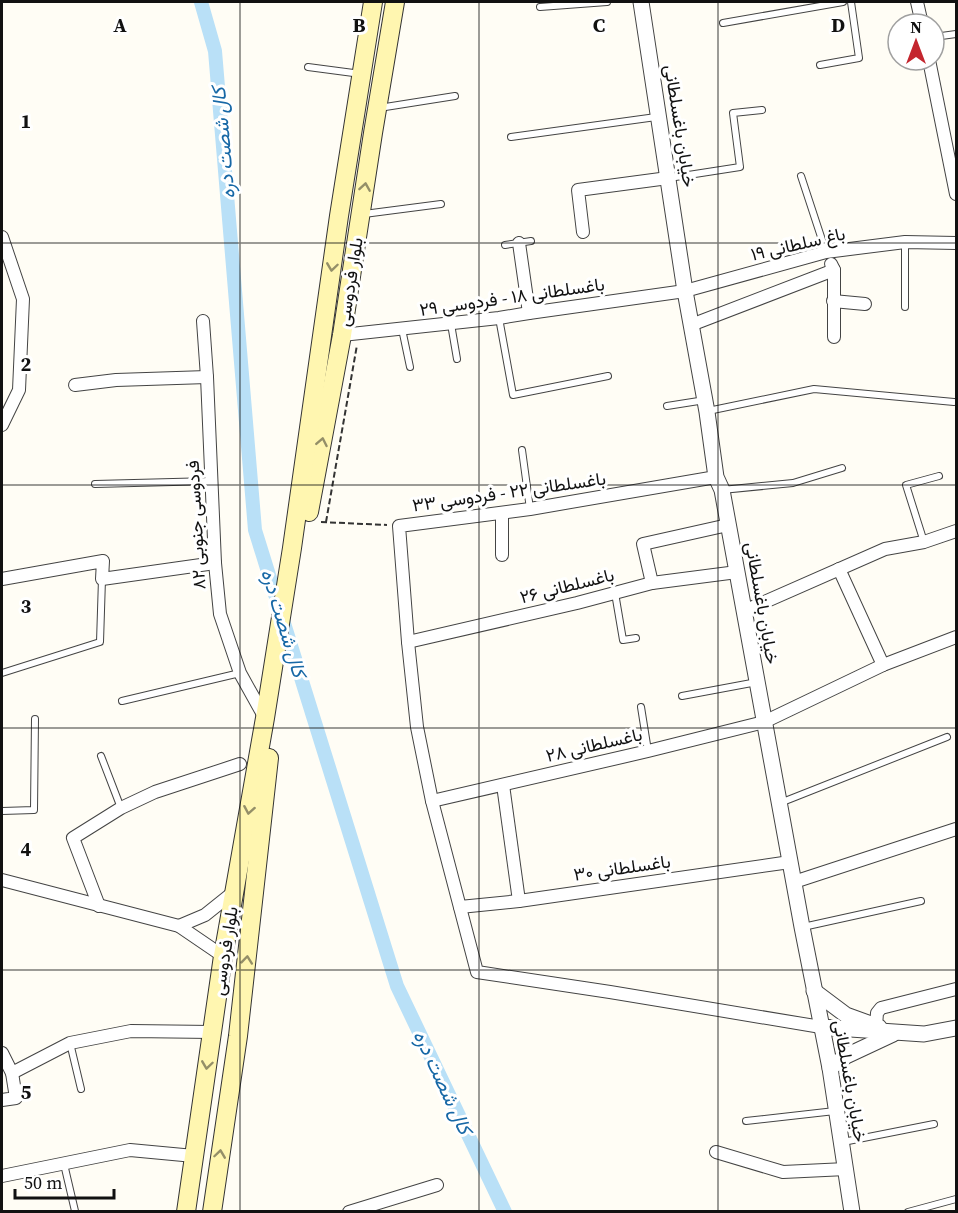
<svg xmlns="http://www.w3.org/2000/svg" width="958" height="1213" font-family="'Source Serif 4',Vazirmatn,serif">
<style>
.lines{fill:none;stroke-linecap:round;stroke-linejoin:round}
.canal{stroke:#b9e0f7;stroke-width:14}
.service-casing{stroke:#444;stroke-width:8}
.minor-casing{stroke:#444;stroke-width:14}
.tertiary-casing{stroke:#444;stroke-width:17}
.secondary-casing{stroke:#333;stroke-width:20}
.path{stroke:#333;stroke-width:2;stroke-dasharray:6 3;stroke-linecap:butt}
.service{stroke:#fff;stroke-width:6}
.minor{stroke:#fff;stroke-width:12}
.tertiary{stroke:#fff;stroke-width:15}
.secondary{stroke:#fff6b0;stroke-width:18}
.oneway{stroke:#948f68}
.grid{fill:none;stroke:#111;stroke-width:1.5;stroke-opacity:0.55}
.labels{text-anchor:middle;stroke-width:6;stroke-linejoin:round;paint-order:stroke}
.street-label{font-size:18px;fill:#111;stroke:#fff}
.water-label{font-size:20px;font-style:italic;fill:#1768a6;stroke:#fff}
.grid-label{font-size:20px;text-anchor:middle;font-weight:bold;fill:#111;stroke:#fff;stroke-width:6;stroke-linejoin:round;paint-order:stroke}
</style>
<rect width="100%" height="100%" fill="#fffdf5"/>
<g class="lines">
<polyline class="canal" points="201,2 215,51 255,530 397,986 505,1212"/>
<defs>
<g id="service">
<polyline points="540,7 607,2"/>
<polyline points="723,23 843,2"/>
<polyline points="934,37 956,34"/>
<polyline points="820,65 859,58 851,2"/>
<polyline points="308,67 361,74"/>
<polyline points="379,108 455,96"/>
<polyline points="511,137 656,117"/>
<polyline points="801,176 826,252"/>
<polyline points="669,178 740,167 733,113 762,110"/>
<polyline points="364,214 441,204"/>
<polyline points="505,245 531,241"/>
<polyline points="905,307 905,242"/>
<polyline points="499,318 513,395 608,376"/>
<polyline points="451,324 457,359"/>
<polyline points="402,329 410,367"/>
<polyline points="667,406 705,400"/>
<polyline points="708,411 814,389 954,402"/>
<polyline points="522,450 530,509"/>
<polyline points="95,484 212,481"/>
<polyline points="722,490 793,483 842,468"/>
<polyline points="924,542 906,485 939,476"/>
<polyline points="615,593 623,640 636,638"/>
<polyline points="2,673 100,642 102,579"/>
<polyline points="682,696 757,682"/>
<polyline points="122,701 240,673"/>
<polyline points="641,707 648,751"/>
<polyline points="101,756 121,808"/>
<polyline points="780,803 947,737"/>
<polyline points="2,811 34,810 35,719"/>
<polyline points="803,927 921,901"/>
<polyline points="70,1043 81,1089"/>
<polyline points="746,1121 835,1111"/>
<polyline points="843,1142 934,1124"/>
<polyline points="64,1164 75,1211"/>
<polyline points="908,1212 956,1199"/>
</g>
<g id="minor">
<polyline points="917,2 922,24"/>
<polyline points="929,60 956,194"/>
<polyline points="583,232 578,190 668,178"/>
<polyline points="2,237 23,299 19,390 2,425"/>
<polyline points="519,243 529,313"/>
<polyline points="831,264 834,270 834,337"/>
<polyline points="833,301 865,304"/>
<polyline points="203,321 207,377 215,563 220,614 240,673 265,718"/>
<polyline points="691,325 834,270"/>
<polyline points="342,335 499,318 529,313 685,291 826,252 905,242 956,243"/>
<polyline points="75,385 116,380 207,377"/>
<polyline points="716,477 530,509 399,526 408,642 417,727 432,801 477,972 610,992 821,1027"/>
<polyline points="502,513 502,555"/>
<polyline points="839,569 883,665"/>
<polyline points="2,579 103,561 102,579 215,563"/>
<polyline points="652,583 643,544 728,525"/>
<polyline points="744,611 885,549 924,542 956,531"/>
<polyline points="408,642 577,603 652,583 737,572"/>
<polyline points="503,785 519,901"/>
<polyline points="432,801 648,751 764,722 883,665 956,637"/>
<polyline points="2,880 179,926 223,956"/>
<polyline points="794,882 956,829"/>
<polyline points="99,906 73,838 121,808 155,792 240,764"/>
<polyline points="460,907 519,901 790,862"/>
<polyline points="179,926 205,915 235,891"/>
<polyline points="876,1026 877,1013 881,1008 956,989"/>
<polyline points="2,1053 12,1073 16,1098 2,1100"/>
<polyline points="12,1073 70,1043 131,1031 212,1032"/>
<polyline points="716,1152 783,1172 846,1169"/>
<polyline points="2,1176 130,1150 194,1156"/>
<polyline points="349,1212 437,1185"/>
</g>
<g id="tertiary">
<polyline points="641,2 685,291 707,412 716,477 722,490 802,927 830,1068 852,1212"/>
<polyline points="814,991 846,1015 879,1027"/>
<polyline points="821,1027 924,1034 956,1028"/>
<polyline points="830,1068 846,1056 893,1034"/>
</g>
<g id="secondary">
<polyline points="309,512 342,335 373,133 395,2"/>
<polyline points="186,1212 223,956 265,718 292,548 339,216 373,2"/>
<polyline points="212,1212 238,1036 269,758"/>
</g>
</defs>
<use href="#service" class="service-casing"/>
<use href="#minor" class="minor-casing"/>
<use href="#tertiary" class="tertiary-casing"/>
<use href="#secondary" class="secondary-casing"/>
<g class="path">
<polyline points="321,522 387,525"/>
<polyline points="326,522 357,345"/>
</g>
<use href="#service" class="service"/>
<use href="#minor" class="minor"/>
<use href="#tertiary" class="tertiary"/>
<use href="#secondary" class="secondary"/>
</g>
<defs><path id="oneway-chevron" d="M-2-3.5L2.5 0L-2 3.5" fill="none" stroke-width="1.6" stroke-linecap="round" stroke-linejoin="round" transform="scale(1.5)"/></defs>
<g class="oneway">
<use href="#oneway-chevron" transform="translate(365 187) rotate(-81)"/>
<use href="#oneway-chevron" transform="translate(332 267) rotate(98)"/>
<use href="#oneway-chevron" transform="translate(322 442) rotate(-79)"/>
<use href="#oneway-chevron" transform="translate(249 810) rotate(100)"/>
<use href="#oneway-chevron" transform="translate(247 960) rotate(-84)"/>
<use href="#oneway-chevron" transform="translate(207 1065) rotate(98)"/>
<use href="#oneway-chevron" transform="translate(220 1154) rotate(-82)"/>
</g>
<path class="grid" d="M 240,2 L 240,1212M 479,2 L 479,1212M 718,2 L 718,1212M 2,243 L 956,243M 2,485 L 956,485M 2,728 L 956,728M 2,970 L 956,970"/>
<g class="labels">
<g class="street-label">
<text transform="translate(680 126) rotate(81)" y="6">خیابان باغسلطانی</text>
<text transform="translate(798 244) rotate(-13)" y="6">باغ سلطانی ۱۹</text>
<text transform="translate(350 282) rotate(-81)" y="6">بلوار فردوسی</text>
<text transform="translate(512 297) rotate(-8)" y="6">باغسلطانی ۱۸ - فردوسی ۲۹</text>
<text transform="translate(509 492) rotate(-8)" y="6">باغسلطانی ۲۲ - فردوسی ۳۳</text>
<text transform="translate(196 525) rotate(-93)" y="6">فردوسی جنوبی ۸۲</text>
<text transform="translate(567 586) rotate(-14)" y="6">باغسلطانی ۲۶</text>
<text transform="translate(762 603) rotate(80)" y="6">خیابان باغسلطانی</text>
<text transform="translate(594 745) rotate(-13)" y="6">باغسلطانی ۲۸</text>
<text transform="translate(622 868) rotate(-8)" y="6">باغسلطانی ۳۰</text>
<text transform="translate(225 951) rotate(-81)" y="6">بلوار فردوسی</text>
<text transform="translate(850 1081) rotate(80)" y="6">خیابان باغسلطانی</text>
</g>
<g class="water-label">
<text transform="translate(223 143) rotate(-95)" y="7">کال شصت دره</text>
<text transform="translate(284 623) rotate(73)" y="7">کال شصت دره</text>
<text transform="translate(443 1082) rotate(65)" y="7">کال شصت دره</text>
</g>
</g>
<g class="grid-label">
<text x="120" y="32">A</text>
<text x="359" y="32">B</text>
<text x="599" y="32">C</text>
<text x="838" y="32">D</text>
<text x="26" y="128">1</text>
<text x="26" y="371">2</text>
<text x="26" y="613">3</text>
<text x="26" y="856">4</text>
<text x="26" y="1099">5</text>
</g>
<rect width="958" height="1213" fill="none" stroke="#111111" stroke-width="6"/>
<g transform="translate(916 42)"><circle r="28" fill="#ffffff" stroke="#a0a0a0" stroke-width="1.5"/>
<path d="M0-4.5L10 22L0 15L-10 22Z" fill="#c4262e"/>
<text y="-9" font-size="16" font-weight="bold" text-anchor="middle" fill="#111111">N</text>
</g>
<path d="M15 1189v9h99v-9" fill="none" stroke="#111111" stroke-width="3"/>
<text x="24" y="1189" font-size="18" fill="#111111" stroke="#ffffff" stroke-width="4.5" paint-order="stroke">50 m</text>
</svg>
